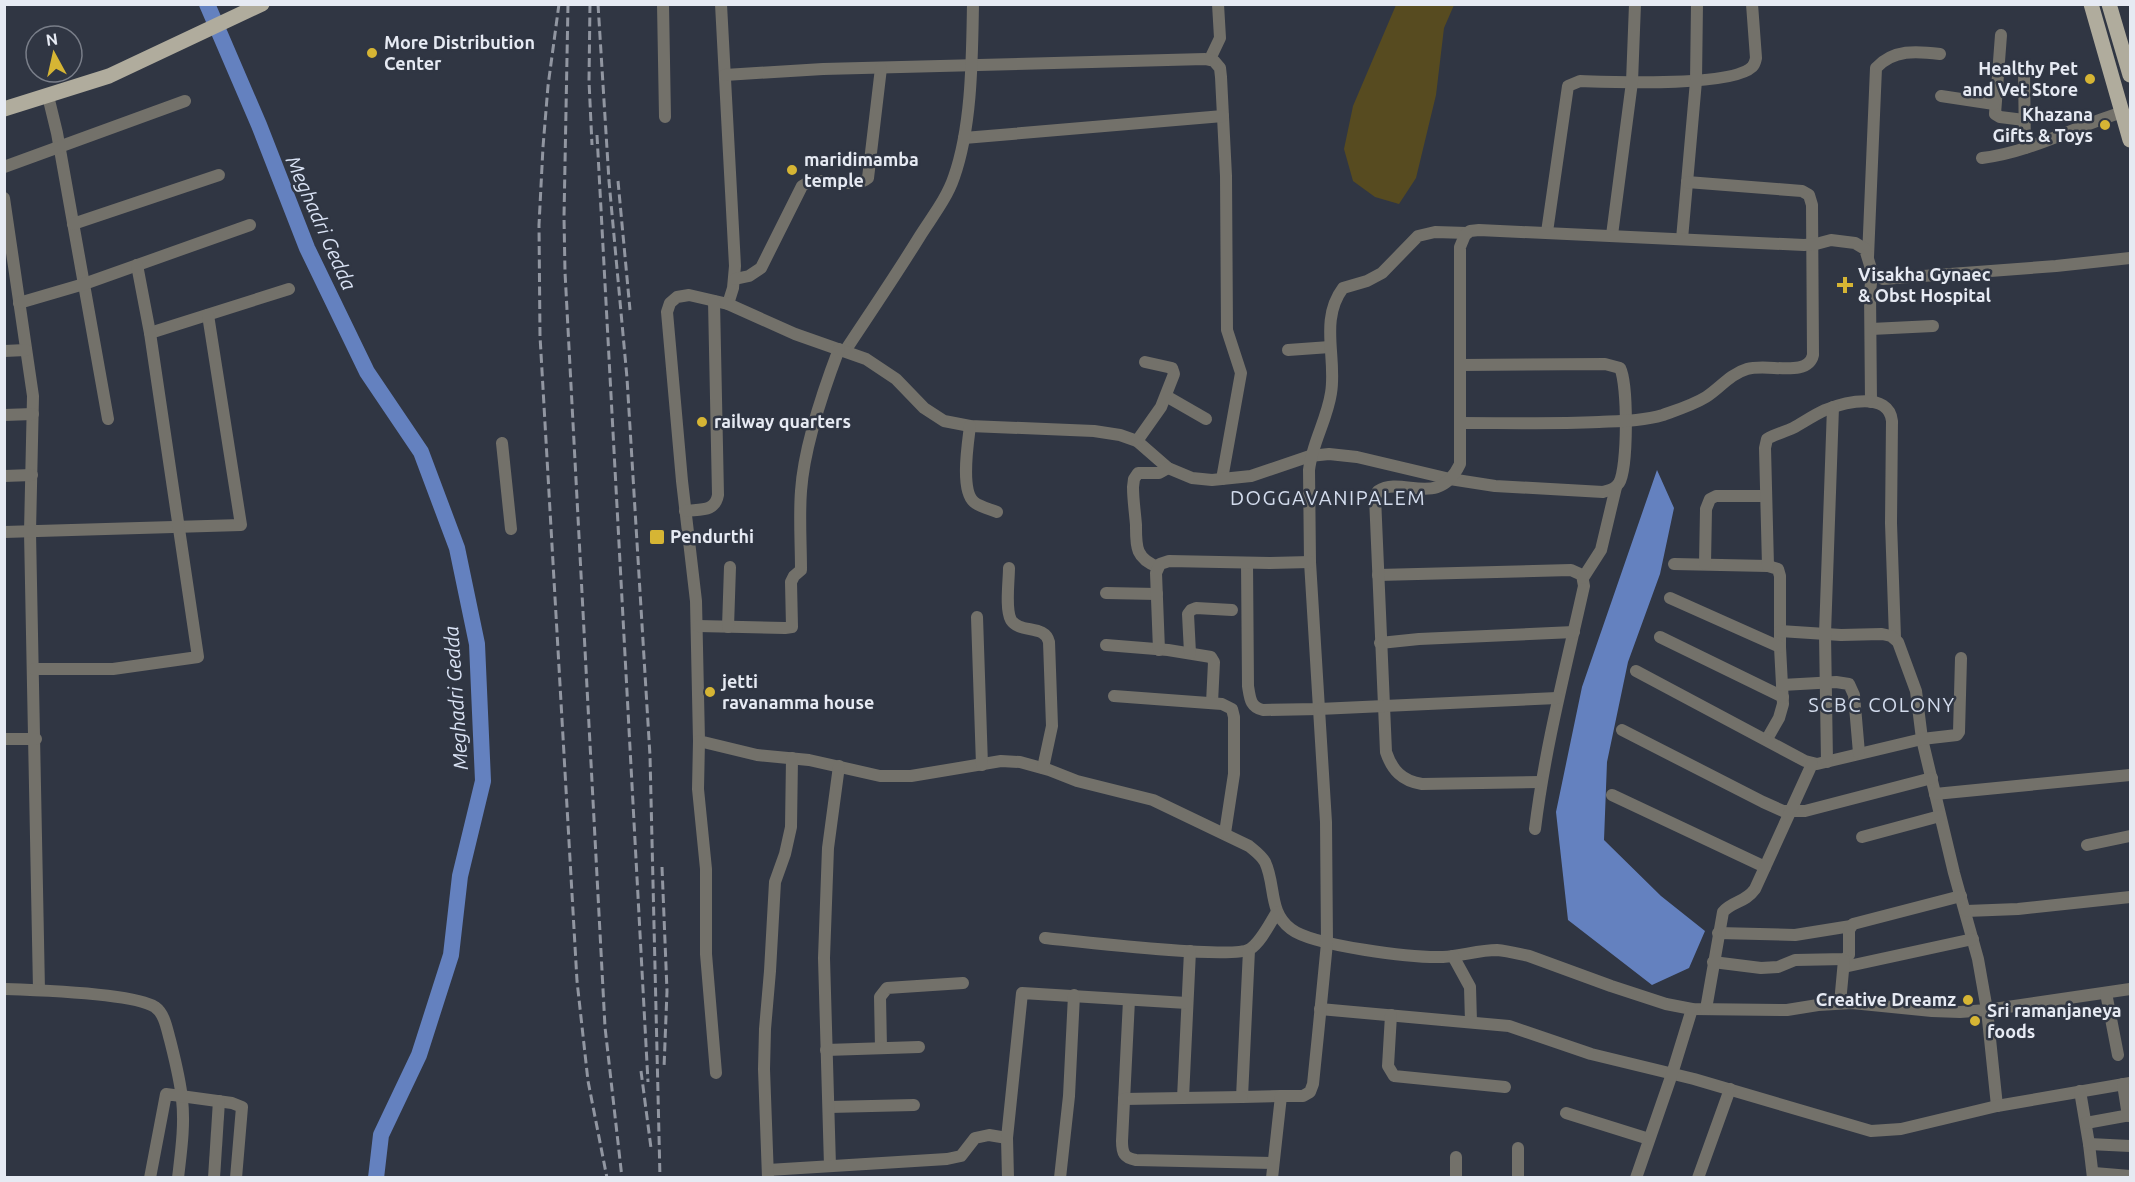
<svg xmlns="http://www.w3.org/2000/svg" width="2135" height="1182" font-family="Ubuntu,sans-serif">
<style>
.green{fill:#574b20}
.water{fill:#6481bf}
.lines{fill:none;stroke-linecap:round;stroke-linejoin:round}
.river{stroke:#6481bf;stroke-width:16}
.minor{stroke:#73716a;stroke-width:12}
.major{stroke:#b0ac9d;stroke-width:15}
.rail{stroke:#9196a1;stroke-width:3;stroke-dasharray:9 4.5;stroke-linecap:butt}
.poi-dot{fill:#d6b534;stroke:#303643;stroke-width:2}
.labels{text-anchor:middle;stroke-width:5;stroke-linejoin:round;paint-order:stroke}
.poi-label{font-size:18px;font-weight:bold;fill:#e6eaf3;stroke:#303643;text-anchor:start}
.water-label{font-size:20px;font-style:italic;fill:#dae3f5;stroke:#303643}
.neighbourhood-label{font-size:20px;letter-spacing:1.5px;fill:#d3dced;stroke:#303643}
</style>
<rect width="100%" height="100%" fill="#303643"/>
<polygon class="green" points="1396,5 1454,5 1444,28 1436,95 1416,178 1399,204 1375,197 1353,181 1344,149 1353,106"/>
<polygon class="water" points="1657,470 1674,508 1660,574 1628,662 1607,762 1604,840 1661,896 1705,931 1689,968 1652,985 1568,920 1556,812 1582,687"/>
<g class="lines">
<polyline class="river" points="207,4 259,125 307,248 367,372 421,452 457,548 477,644 483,781 460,876 451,955 419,1055 381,1135 376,1178"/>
<g class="minor">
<polyline points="663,4 665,117"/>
<polyline points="721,4 735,266 733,288 728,304"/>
<polyline points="2001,35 1995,114 2000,117 2024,120"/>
<polyline points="1210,59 1220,38 1218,4"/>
<polyline points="2024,70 2025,148"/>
<polyline points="725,75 823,69 1205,59 1214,61 1220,68 1221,77 1226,176 1227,330 1241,373 1222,479"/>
<polyline points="48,96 57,133 108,419"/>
<polyline points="1941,96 1994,104"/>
<polyline points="964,138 1223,116"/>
<path d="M 1982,158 C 2032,152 2076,126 2123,112"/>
<polyline points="4,167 185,101"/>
<polyline points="4,198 33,396 30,532 39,990"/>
<polyline points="73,224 219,175"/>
<path d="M 1547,232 L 1568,86 L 1580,81 C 1612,82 1731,87 1752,67 C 1755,64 1755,62 1756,58 L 1752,4"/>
<polyline points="1612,235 1632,82 1635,4"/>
<polyline points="1682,239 1696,81 1697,4"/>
<path d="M 1868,257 L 1876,68 C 1893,49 1917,51 1940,54"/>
<path d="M 735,279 L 749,276 L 761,268 L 802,186 C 820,173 853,191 868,178 L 881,68"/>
<polyline points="19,303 84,284 250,225"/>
<polyline points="1871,329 1933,326"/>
<polyline points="150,333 289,289"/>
<polyline points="1288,350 1330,347"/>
<polyline points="4,351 26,350"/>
<path d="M 845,351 C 870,313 896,275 920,236 C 932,217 947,198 954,177 C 972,126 972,58 973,4"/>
<path d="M 1461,365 L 1605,364 L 1620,368 C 1628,384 1628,468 1619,483 C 1615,489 1610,490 1603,492 L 1495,486 L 1450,479 L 1357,457 L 1329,454 L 1310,456 L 1251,476 L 1212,480 L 1192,478 L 1168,468 L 1137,441 L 1120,435 L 1094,431 L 970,426 L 944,421 L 924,408 L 896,379 L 866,359 L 795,334 L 728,304 L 689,295 L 677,297 L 670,303 L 667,312 L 682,481 L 696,601 L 699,741 L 757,755 L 809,760 L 880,776 L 911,776 L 1001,761 L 1020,762 L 1049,770 L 1077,781 L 1153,800 L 1249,846 C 1255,851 1261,855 1265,862 C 1276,885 1268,912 1291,929 C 1313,946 1413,958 1443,957 C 1461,956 1479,950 1497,950 C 1508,951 1519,954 1529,956 L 1611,986 L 1666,1004 L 1692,1009 L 1787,1010 L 1818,1005 L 1852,1003 L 1932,1011 L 1960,1012 L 1987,1010 L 2130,989"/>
<polyline points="1166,396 1206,419"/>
<polyline points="1871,402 1870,293 1872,272"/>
<polyline points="4,415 33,414"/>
<path d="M 1461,423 C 1507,423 1553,424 1599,422 C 1620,421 1643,421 1663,415 C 1677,410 1693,405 1706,397 C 1720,388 1730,374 1747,369 C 1768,363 1808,378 1813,355 L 1812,205 L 1809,195 L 1802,191 L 1687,182"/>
<path d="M 970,426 C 968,443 960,490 974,502 C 980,507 990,509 997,512"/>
<polyline points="1137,441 1161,407 1174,374 1172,368 1145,362"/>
<polyline points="502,443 511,529"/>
<polyline points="4,476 32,475"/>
<path d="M 685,511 C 701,509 715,512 718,495 L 714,301"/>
<polyline points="4,532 241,525 208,315"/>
<path d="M 1247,563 L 1248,686 C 1250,698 1250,707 1263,710 L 1319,709 L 1310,562 L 1309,470 C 1312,443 1327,420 1331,393 C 1337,358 1319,320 1343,288 L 1367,281 L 1382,273 L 1418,236 L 1435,232 L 1467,233"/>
<polyline points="1674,564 1768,566 1778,569 1780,576 1780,647 1783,704 1779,718 1767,739"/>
<polyline points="1705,564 1706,509 1710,499 1716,496 1766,496"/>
<path d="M 1768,566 L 1765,448 L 1767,439 C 1775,434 1785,432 1793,428 C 1804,422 1814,415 1825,410 C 1845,402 1889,391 1892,421 L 1891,523 L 1895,638"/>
<path d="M 1158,567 C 1135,558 1136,546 1136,525 C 1135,512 1133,500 1133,487 L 1134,479 L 1138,473 L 1159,473 L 1168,468"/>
<path d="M 1009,568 C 1009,581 1005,609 1011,620 C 1020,634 1045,624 1049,642 L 1052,726 L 1043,768"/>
<path d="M 1378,575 L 1571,570 L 1582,575 L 1584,586 C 1566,667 1545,747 1535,829"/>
<polyline points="1583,578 1601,550 1616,487"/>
<polyline points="1106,593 1157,594"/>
<polyline points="1670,598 1780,647"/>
<polyline points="977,617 982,765"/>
<path d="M 698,626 L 785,628 L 792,627 L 791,582 L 794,576 L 801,570 C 801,544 799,517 801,491 C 804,446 823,391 839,349"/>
<polyline points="728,627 730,567"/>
<polyline points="1780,631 1841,635 1882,634 1891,636 1898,642 1916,691 1922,739 1954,873 1978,959 1987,1010 1997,1106"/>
<polyline points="1660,637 1783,697"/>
<polyline points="1380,643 1419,639 1574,632"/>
<polyline points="1106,645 1168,650 1211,657 1214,662 1212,703"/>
<polyline points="1159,650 1156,573 1160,564 1169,561 1270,563 1310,562"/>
<polyline points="1190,653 1188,614 1191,610 1196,608 1232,610"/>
<polyline points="34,669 113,669 198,657 150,333 137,265"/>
<polyline points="1636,671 1805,761 1817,764 1922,739 1957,735 1959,732 1961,658"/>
<polyline points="1782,685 1836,682 1849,684 1854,695 1859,753"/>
<polyline points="1114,696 1222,704 1232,709 1234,717 1234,774 1225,833"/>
<polyline points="1622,730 1763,802 1783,811 1805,811 1932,778"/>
<polyline points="4,739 36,739"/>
<polyline points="699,741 698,789 706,869 706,954 716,1073"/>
<polyline points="1827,762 1825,634 1833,407"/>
<path d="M 1541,782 L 1422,784 C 1402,781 1392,770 1386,752 L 1375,497 L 1378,491 C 1403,475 1438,510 1460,464 L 1460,247 L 1465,235 L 1470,231 L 1479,230 L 1804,245 L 1816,244 L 1831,240 L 1855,243 L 1865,249 L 1872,272 L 1883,279 L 2056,266 L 2130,258"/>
<polyline points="1935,794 2130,775"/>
<polyline points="1612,795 1765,867"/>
<polyline points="1862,837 1940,816"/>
<polyline points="2087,845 2130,836"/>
<polyline points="1966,911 2018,909 2130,897"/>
<polyline points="1718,933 1795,935 1851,926"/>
<path d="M 1045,938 C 1075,941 1233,960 1250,949 C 1261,942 1270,923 1277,912"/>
<polyline points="1249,950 1242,1097 1281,1096"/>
<polyline points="1453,956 1470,987 1471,1022"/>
<polyline points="1713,962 1761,968 1778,967 1795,960 1845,959 1849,955 1849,930 1853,924 1961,896"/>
<polyline points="1844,967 1973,939"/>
<path d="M 4,989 C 35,990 133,993 155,1007 C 165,1014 167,1030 170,1040 C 175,1060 180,1079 182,1099 C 185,1125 181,1152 178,1178"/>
<polyline points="2106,993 2118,1055"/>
<path d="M 1129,1000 L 1122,1141 C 1122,1153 1124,1158 1136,1160 L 1273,1163"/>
<polyline points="1840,1003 1844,960"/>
<polyline points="1320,1009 1509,1026 1591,1054 1694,1079 1871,1131 1901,1129 1997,1106 2130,1083"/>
<path d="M 1706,1009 L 1723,912 C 1732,901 1745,903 1755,889 L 1812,764"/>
<polyline points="1391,1015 1388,1066 1394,1076 1505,1087"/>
<polyline points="881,1048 880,997 887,988 963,983"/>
<polyline points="826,1050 919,1047"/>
<polyline points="2123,1084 2128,1116"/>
<polyline points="2080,1091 2089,1144 2093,1178"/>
<polyline points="1183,1098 1190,951"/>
<polyline points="1124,1099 1242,1097"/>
<polyline points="829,1107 914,1105"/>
<polyline points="1566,1113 1649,1139"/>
<polyline points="2086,1123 2130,1115"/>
<polyline points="2089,1144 2130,1146"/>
<polyline points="830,1166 824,958 828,848 839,766"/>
<polyline points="768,1170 947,1159 961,1156 975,1138 989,1135 1007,1138"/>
<polyline points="2094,1173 2130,1176"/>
<polyline points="150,1178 166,1094 232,1103 242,1107 236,1178"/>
<polyline points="214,1178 219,1101"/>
<polyline points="768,1178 764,1069 765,1029 770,971 775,882 785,854 791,827 792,758"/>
<polyline points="1008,1178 1007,1138 1022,993 1187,1003"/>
<polyline points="1060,1178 1069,1096 1074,995"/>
<polyline points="1272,1178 1281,1096 1303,1096 1310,1092 1313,1084 1318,1035 1327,943 1326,822 1319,709 1557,698"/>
<polyline points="1456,1178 1456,1157"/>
<polyline points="1518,1178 1518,1148"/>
<polyline points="1636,1178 1672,1074 1692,1009"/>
<polyline points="1698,1178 1730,1089"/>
</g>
<g class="major">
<polyline points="2091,4 2130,140"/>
<polyline points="2109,4 2130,75"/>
<polyline points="4,109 109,76 262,4"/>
</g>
<g class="rail">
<polyline points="559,4 548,86 543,147 539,225 540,336 577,981 588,1081 607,1178"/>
<polyline points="568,4 564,217 565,272 605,1027 622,1178"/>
<polyline points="590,4 589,81 592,145"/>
<polyline points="598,4 609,181 627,378 650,756 660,1178"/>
<polyline points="597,135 648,1082"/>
<polyline points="618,181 630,310"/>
<polyline points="662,867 667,991 664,1068"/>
<polyline points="641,1071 651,1148"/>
</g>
</g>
<g class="poi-dot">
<circle cx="372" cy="53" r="6"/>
<circle cx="2090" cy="79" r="6"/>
<circle cx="2105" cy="125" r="6"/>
<circle cx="792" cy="170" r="6"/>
<path d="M1842 276h6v6h6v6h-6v6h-6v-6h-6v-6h6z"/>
<circle cx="702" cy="422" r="6"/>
<rect x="649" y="529" width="16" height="16" rx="3"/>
<circle cx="710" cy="692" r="6"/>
<circle cx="1968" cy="1000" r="6"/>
<circle cx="1975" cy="1021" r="6"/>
</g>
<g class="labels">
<g class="poi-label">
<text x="384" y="49">More Distribution<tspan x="384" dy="21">Center</tspan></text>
<text x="2078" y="75" text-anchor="end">Healthy Pet<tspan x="2078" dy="21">and Vet Store</tspan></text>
<text x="2093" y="121" text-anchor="end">Khazana<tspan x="2093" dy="21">Gifts &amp; Toys</tspan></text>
<text x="804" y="166">maridimamba<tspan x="804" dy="21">temple</tspan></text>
<text x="1858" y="281">Visakha Gynaec<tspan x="1858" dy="21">&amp; Obst Hospital</tspan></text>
<text x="714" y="428">railway quarters</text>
<text x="670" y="543">Pendurthi</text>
<text x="722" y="688">jetti<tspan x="722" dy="21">ravanamma house</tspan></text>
<text x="1956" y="1006" text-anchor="end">Creative Dreamz</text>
<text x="1987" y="1017">Sri ramanjaneya<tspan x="1987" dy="21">foods</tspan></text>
</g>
<g class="water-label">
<text transform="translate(321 223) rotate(66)" y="7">Meghadri Gedda</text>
<text transform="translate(456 698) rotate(-94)" y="7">Meghadri Gedda</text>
</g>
<g class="neighbourhood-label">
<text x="1328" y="505">DOGGAVANIPALEM</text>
<text x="1882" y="712">SCBC COLONY</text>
</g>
</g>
<rect width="2135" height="1182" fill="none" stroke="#e6eaf3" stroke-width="12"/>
<g transform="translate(54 54) rotate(352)"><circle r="28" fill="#303643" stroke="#797e89" stroke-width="1.5"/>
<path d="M0-4.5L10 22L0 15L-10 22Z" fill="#d6b534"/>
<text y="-9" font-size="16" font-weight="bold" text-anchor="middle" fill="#e6eaf3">N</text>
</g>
</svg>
